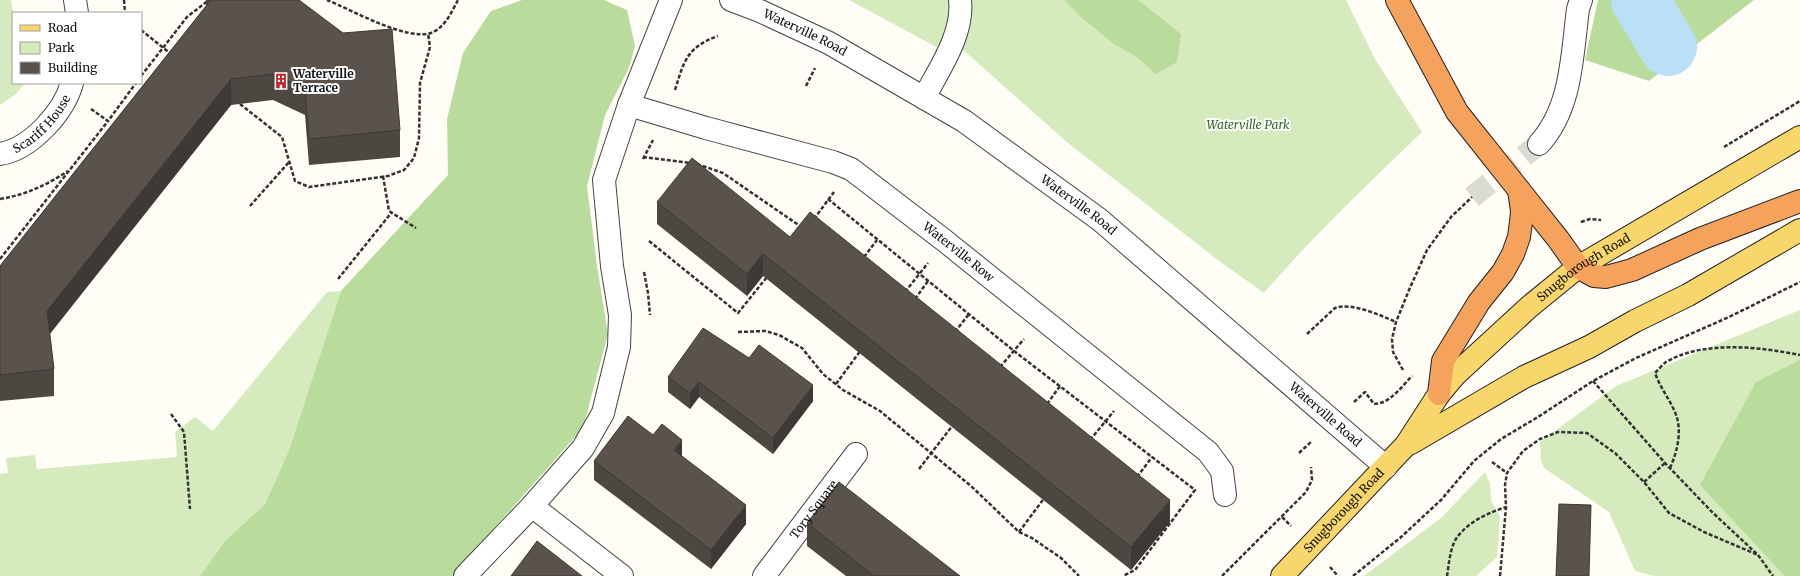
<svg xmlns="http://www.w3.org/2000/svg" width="1800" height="576" font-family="Merriweather,serif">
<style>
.green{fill:#d5ebbd}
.forest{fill:#b9dc9c}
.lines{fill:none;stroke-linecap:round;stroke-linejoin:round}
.river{stroke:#b9e0f7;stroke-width:58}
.minor-tunnel{stroke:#dbdad3;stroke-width:22;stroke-dasharray:22 11;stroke-linecap:butt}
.minor-casing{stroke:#444;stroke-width:24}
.major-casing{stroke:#222;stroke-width:24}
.highway-casing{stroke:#222;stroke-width:24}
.path{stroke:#333;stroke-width:2.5;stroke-dasharray:4 2;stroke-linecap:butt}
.minor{stroke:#fff;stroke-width:22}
.major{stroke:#f9d66b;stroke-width:22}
.highway{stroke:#f5a25d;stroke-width:22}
.wall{fill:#4d4742}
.shaded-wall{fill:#3f3936}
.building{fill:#5a524d;stroke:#3f3936}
.labels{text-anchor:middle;stroke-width:4;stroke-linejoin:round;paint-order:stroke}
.street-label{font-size:12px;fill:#111;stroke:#fff}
.poi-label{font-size:12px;font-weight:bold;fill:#111;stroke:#fff;text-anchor:start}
.park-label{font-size:12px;font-style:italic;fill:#2f6b1f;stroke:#fff}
</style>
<rect width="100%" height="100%" fill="#fffdf5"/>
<g class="green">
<polygon points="0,0 11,0 13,13 13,83 25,83 16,94 0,105"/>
<path d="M 849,0 L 1346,0 L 1375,59 L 1422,132 C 1368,184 1313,236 1264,293 L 1219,261 L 1068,143 L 953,41 L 938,48 Z"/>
<polygon points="341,291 289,450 265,504 226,540 200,576 0,576 0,474 8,473 6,458 35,455 37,469 177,457 175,432 195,417 213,431 327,292"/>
<polygon points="1800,310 1800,576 1654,576 1635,571 1609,512 1544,468 1541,461 1540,442 1616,386"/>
<polygon points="1485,472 1490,484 1491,500 1500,517 1497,557 1476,576 1364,576 1441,518"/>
</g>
<g class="forest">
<polygon points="522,0 604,0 627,10 635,46 629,68 605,115 587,186 597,266 608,334 583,428 452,576 200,576 226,540 265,504 289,450 341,291 448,175 447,119 463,53 491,11"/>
<polygon points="1064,0 1138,0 1181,34 1177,62 1156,74 1137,57 1114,44 1082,18"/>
<polygon points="1598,0 1754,0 1649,81 1585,60"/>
<polygon points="1800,360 1800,576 1785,576 1700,485 1756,382"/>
</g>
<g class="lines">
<polyline class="river" points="1640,0 1668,47"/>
<polyline class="minor-tunnel" points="1472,197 1539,144"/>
<defs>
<g id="minor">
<polyline points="75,0 77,13"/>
<path id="s1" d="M 731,0 L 760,11 L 829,43 L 964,121 L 1100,220 L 1386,467"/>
<path d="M 924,98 C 939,69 964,34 960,0"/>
<path id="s2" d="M 629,105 L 706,128 L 833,162 L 851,169 L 945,241 L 1208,452 L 1222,471 L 1225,495"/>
<path d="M 1539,144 C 1572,108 1572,55 1578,9 L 1581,0"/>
<path id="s3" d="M 0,154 C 31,149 64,112 72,83"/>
<polyline points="532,506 622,576"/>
<polyline points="465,576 532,506 583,448 603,413 619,347 620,315 612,266 604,180 629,105 671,0"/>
<path id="s4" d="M 764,576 L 856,454"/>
</g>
<g id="major">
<polyline points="1411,443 1524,377 1589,347 1635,321 1688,295 1800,230"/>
<path id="s5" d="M 1282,576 L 1406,445 L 1439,394 L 1455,375 L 1529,307 L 1578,267 L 1800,137"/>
</g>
<g id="highway">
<polyline points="1397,0 1457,112 1558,239 1578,267 1594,276 1606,277 1632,270 1700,239 1800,201"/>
<polyline points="1439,394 1443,361 1479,302 1503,272 1513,254 1519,237 1521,222 1522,211 1519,190"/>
</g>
</defs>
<use href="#minor" class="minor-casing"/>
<use href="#major" class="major-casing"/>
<use href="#highway" class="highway-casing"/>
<g class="path">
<polyline points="124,0 125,13"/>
<path d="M 327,0 C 352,10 406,41 431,33 C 445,28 452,11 458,0"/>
<polyline points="141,30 171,54"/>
<polyline points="141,76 187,17 209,0"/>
<polyline points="806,86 815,68"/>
<path d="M 675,90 C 684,61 687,47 718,36"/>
<polyline points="240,104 282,137 295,181 309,187 388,176 404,170 414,158 419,138 420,83 430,47 428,33"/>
<polyline points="91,109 108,121 136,83"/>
<polyline points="1724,147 1800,101"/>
<polyline points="643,157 691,163"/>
<polyline points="643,159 653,140"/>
<polyline points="697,164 723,173 800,226"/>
<polyline points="383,176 389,211 416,228"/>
<path d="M 0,199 C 25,195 47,185 68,171"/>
<polyline points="828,199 1014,351 1195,490 1135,570 1123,576"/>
<polyline points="250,206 289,162"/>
<polyline points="814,219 834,192"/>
<polyline points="1581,222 1590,219 1601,220"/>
<polyline points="649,241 738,313 767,277"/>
<polyline points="864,257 877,240"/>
<polyline points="0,259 108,121"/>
<polyline points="644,272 648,293 650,315"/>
<polyline points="338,279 392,212"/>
<polyline points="905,292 928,263"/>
<polyline points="915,299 928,281"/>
<polyline points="738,332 765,331 779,335 802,348 823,374 843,390 880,411 971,486 1019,532 1032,538 1061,558 1079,576"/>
<polyline points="955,332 969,314"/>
<path d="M 1307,334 L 1335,308 C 1351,302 1380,315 1396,322"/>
<polyline points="1000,367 1024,339"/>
<polyline points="1403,370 1393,352 1392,339 1396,322 1409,290 1427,250 1451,217 1472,197"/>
<polyline points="1593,381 1665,463 1712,512 1758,555 1773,576"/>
<polyline points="836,384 861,350"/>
<path d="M 1354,402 L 1365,392 L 1374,404 C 1390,404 1402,386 1412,376"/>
<polyline points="1047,404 1060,386"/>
<polyline points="171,414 184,432 190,509"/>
<polyline points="1090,440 1114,411"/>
<polyline points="1299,453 1312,441"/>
<polyline points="1492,462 1507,473"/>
<path d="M 1670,468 C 1678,450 1683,428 1674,410 C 1668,397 1660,387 1655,373 C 1658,370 1662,365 1666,362 C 1704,340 1759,347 1800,355"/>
<polyline points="919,469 953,425"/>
<polyline points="1137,477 1152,457"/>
<polyline points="1644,482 1665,463"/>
<polyline points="1282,517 1291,526"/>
<polyline points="1019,532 1045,497"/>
<polyline points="1330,567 1338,576"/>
<polyline points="1222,576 1306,492 1312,480 1311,467"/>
<polyline points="1353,576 1400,538 1441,500 1474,461 1501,439 1538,417 1593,381 1636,358 1729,317 1800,282"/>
<path d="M 1447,576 C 1449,564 1450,546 1458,536 C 1470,521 1488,513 1506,507"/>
<polyline points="1500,576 1506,507 1505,485 1507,473 1523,451 1540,439 1558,432 1587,433 1615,453 1644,482 1669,513 1704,532 1758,555"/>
</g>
<use href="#minor" class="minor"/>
<use href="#major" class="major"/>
<use href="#highway" class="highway"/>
</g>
<g class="wall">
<polygon points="206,0 299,0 400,130 400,157 309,165 305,115 273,100 231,105 50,334 54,369 54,396 0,401 0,266 206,6"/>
<polygon points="657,202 790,237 1170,522 1131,570 763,276 747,296 657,224"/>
<polygon points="668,377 813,401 773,454 699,397 690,409 668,392"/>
<polygon points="653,435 682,457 746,524 711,569 594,480 594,461"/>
<polygon points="807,523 960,576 846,576 807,546"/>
</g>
<g class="shaded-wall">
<polygon points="231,79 231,105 47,337 47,311"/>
<polygon points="763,254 763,276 747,296 747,274"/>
<polygon points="699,382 699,397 690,409 690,393"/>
<polygon points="813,385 813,401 773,454 773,438"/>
<polygon points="682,440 682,459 674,450"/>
<polygon points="1170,500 1170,522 1131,570 1131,547"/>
<polygon points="746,505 746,524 711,569 711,550"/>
</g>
<g class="building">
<polygon points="210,0 299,0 343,33 392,29 400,130 309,139 305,89 273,74 231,79 47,311 54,369 0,375 0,266 210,1"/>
<polygon points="692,158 790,237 810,212 1170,500 1131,547 763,254 747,274 657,202"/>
<polygon points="703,328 749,358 759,345 813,385 773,438 699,382 690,393 668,377"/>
<polygon points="628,416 653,435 662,424 682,440 674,450 746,505 711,550 594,461"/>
<polygon points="839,482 960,576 874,576 807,523"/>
<polygon points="1559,504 1591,505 1589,576 1556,576"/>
<polygon points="537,541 582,576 511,576"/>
</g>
<defs>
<symbol id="building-bare" viewBox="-9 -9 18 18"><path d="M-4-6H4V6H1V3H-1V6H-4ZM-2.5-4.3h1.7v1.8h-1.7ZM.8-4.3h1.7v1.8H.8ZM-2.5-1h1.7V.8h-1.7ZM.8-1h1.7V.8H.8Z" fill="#c4262e" stroke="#fff" stroke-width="2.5" paint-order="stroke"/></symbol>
</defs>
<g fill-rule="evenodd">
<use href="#building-bare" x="270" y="70" width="22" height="22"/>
</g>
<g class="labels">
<g class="street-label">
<text dy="4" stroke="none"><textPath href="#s1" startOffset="81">Waterville Road</textPath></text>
<text dy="4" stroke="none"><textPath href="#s3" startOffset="53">Scariff House</textPath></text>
<text dy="4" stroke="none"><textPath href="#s1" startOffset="405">Waterville Road</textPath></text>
<text dy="4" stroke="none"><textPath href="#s2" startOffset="367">Waterville Row</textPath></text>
<text dy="4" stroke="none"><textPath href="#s5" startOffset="434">Snugborough Road</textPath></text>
<text dy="4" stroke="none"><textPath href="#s1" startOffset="729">Waterville Road</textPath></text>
<text dy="4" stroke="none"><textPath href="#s4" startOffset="83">Tory Square</textPath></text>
<text dy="4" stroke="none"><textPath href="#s5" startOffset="90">Snugborough Road</textPath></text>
</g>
<g class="poi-label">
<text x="293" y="78">Waterville<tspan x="293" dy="14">Terrace</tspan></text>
</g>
<g class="park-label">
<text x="1248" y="129">Waterville Park</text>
</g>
</g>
<rect x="12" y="12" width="130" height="72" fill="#ffffff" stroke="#a0a0a0"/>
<rect x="20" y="25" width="20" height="6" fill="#f9d66b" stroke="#a0a0a0"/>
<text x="48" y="32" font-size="12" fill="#111111">Road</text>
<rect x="20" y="42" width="20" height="12" fill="#d5ebbd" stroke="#a0a0a0"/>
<text x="48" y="52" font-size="12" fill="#111111">Park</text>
<rect x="20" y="62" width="20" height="12" fill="#5a524d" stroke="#a0a0a0"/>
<text x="48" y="72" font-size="12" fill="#111111">Building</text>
</svg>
